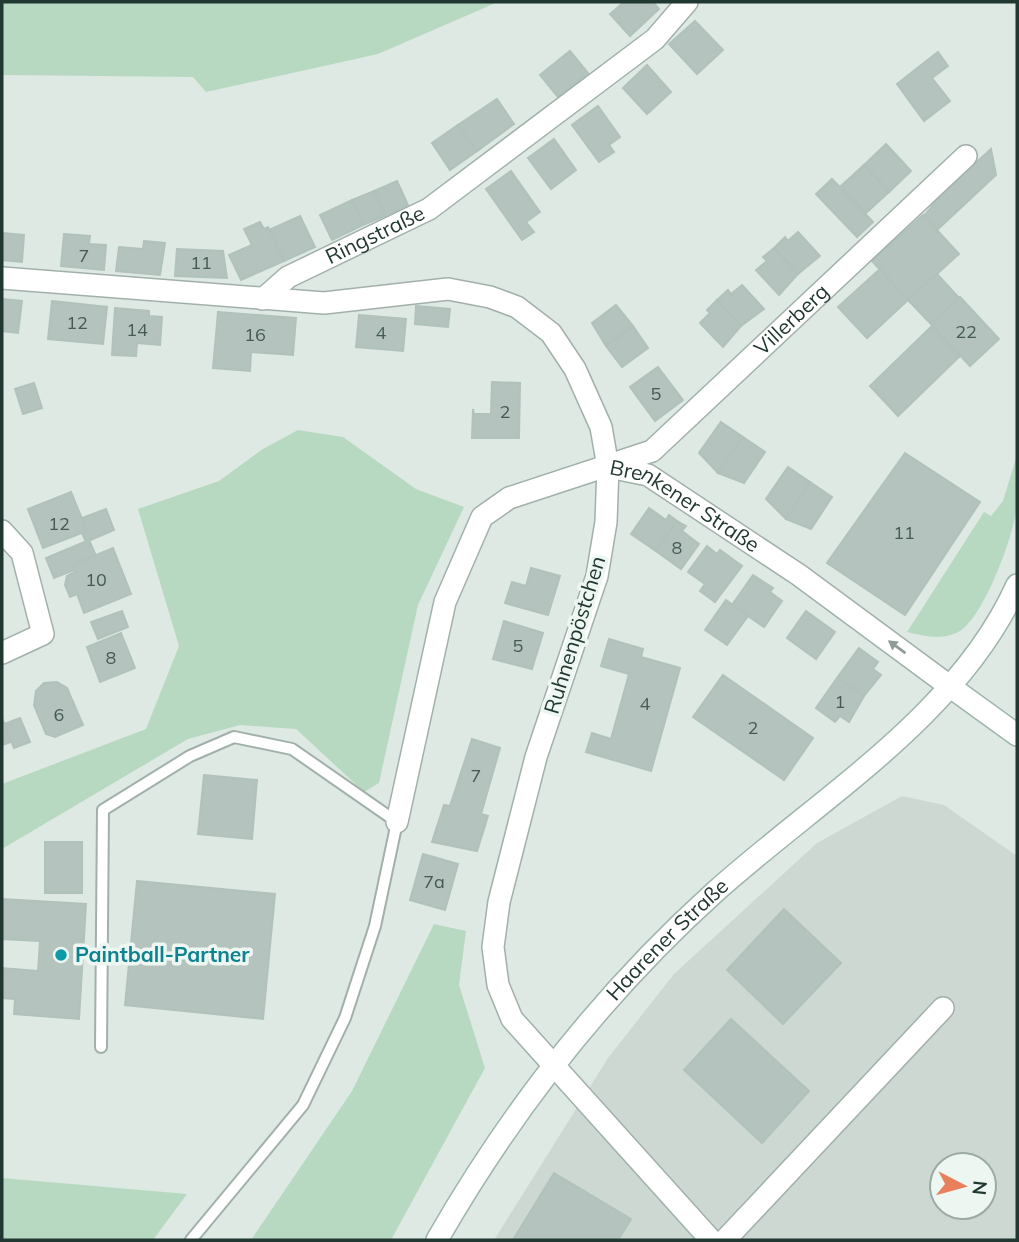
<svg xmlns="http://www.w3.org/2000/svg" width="1019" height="1242" font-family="Mulish,sans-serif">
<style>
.built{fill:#cdd8d3;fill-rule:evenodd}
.green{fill:#b8d9c1}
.building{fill:#b4c3bd;stroke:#b1c2bb;stroke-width:2}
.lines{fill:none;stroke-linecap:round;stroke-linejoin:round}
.lane-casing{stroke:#a2b0ab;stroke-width:14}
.street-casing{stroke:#a2b0ab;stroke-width:24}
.secondary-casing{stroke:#9eb4ac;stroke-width:24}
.lane{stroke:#fff;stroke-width:10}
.street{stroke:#fff;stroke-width:21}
.secondary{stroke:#fff;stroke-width:21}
.oneway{fill:#909b98}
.culture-dot{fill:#0f9aa8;stroke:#eef6f2;stroke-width:2.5}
.labels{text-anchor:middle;stroke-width:7;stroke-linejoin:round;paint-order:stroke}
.number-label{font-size:18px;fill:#465a54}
.street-label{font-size:21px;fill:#213731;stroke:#eef6f2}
.culture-label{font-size:21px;font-weight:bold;fill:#0d838f;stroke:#eef6f2;text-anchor:start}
</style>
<rect width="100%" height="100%" fill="#dee9e4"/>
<path class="built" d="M 902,796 L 944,805 L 1017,856 L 1017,1240 L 494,1240 L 608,1058 L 674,974 L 817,843 ZM 942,1165 L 984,1165 L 984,1207 L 942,1207 Z"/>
<g class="green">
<polygon points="2,2 498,2 378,54 206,92 193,77 2,75"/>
<polygon points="298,430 343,437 416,489 464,507 418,605 379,783 364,792 296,729 240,725 188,739 2,849 2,784 146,729 179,646 138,509 219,481 263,449"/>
<path d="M 1017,455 C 1017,471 1018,488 1017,504 C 1015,533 985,615 960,631 C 943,641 924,636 907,632 L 984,512 L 991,516 L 1003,501 Z"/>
<polygon points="434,924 466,931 459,985 485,1068 391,1240 251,1240 352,1091"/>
<polygon points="2,1178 187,1194 153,1240 2,1240"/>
</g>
<g class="building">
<polygon points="624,2 653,2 659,9 630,36 610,14"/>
<polygon points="695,21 723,50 697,74 669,44"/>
<polygon points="570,51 588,73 558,97 540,75"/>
<polygon points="938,52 948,66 932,78 950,101 924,121 897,84"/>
<polygon points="647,65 671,92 647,114 623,88"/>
<polygon points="497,99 514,124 477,151 458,125"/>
<polygon points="598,106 620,137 609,145 614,152 599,162 572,125"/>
<polygon points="458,125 477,151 450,170 432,143"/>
<polygon points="554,139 576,170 551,189 528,158"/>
<polygon points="886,144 911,171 889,192 864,165"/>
<polygon points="991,149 996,175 937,230 924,216 942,194"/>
<polygon points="864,165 889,192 866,213 841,186"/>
<polygon points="511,171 540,212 526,222 534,232 522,240 486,189"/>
<polygon points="832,179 873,222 857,237 816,194"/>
<polygon points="397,181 408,205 385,216 374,191"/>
<polygon points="374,191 385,216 363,225 352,200"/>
<polygon points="352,200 363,225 332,240 320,215"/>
<polygon points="923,215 959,254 908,300 872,261"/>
<polygon points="300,216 315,247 284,261 269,230"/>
<polygon points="260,222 264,229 268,227 284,261 241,280 229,255 252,245 244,229"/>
<polygon points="798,232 820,256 798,274 774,248 785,237 788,241"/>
<polygon points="2,233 24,235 22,262 2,260"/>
<polygon points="64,234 90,236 89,244 106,245 104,270 61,266"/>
<polygon points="144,241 165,243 160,275 116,271 119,247 143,249"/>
<polygon points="774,248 798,274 779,295 756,270 767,261 763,257"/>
<polygon points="177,249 223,251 227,278 175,276"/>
<polygon points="880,269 908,300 867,338 838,307"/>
<polygon points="937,274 959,298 931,324 908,300"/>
<polygon points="742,285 764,309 741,326 717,300 728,290 731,294"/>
<polygon points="960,297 999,339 970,366 931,324"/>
<polygon points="2,299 22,301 18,333 2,331"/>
<polygon points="717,300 741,326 723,347 700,323 710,313 707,310"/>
<polygon points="52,301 107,307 103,344 48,339"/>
<polygon points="616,305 633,326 606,346 592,323"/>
<polygon points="416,306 450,309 448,327 415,324"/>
<polygon points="115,308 149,311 149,316 162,317 160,345 137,343 136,356 112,355"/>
<polygon points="218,312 296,318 293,355 251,352 250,371 213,368"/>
<polygon points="359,315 406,319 403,351 356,347"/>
<polygon points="633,326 648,348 622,367 606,346"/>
<polygon points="932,326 960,356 898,416 870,386"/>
<polygon points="658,367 683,400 655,421 630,387"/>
<polygon points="492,382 520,383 519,438 472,438 473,409 474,414 491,414"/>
<polygon points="34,383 42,408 23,414 15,389"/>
<polygon points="721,422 743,437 718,473 699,453"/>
<polygon points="743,437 765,452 744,483 718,473"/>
<polygon points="905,453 980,502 905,615 827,563"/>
<polygon points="788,467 810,482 786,519 766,499"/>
<polygon points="810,482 832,497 811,529 786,519"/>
<polygon points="71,492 87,531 43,548 28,509"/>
<polygon points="649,508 666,520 669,515 677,521 656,551 631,534"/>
<polygon points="106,509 114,530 86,542 82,533 87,531 82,518"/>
<polygon points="677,521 686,526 682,531 699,544 681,569 656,551"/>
<polygon points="89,540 96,556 72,565 74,570 54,578 46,558"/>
<polygon points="707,546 717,554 720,550 742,566 715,602 700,591 705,584 688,572"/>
<polygon points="113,548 131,594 84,613 77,594 70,597 65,585 67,576 75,572 72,565"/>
<polygon points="531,568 560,576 548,615 505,603 512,582 526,586"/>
<polygon points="753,575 773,588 770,592 782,601 764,627 732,605"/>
<polygon points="726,600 748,616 727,645 705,630"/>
<polygon points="122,611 128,627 98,639 91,622"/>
<polygon points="806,611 835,632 816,659 787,638"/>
<polygon points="504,621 543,633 532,669 493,659"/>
<polygon points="121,633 135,668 100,682 87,647"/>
<polygon points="609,639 643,649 641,657 680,668 651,771 586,752 592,733 611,739 629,674 601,666"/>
<polygon points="859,648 878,662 873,669 881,675 864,696 837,678"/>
<polygon points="723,675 813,738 784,780 693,717"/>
<polygon points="837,678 864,696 849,722 840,716 835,722 816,708"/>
<polygon points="57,682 67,688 83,725 55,737 46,734 34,705 36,691 44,683"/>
<polygon points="2,718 11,742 2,745"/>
<polygon points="20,718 30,742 14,748 4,724"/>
<polygon points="472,739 500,748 481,814 488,816 477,851 432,842 444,805 450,806"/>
<polygon points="204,775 257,780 252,839 198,834"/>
<rect x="45" y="842" width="37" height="51"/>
<polygon points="423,854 458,864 445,910 410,900"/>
<polygon points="137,881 275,894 263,1019 125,1005"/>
<polygon points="2,899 86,904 79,1019 14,1014 15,999 2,998 2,968 38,971 40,941 2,939"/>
<polygon points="784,909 841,963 783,1024 727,970"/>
<polygon points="731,1019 809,1091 762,1143 684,1070"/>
<polygon points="554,1173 631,1219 618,1240 513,1240"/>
</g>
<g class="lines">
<defs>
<polyline id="lane" points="101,1047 103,810 190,756 234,737 292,749 397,822 375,926 345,1018 303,1105 191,1240"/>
<g id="street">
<polyline points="2,278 324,303 448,289 490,297 517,307 551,333 575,369 601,427 608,467 606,522 597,576 536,757 499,902 493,947 498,985 512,1019 711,1240"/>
<path id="s1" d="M 263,299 L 288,277 L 429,209 L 655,39 L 687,2"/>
<path id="s2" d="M 609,467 L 648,475 L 799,575 L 952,688"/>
<polyline points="2,531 22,553 43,634 2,653"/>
<path id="s3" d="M 397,822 L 445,602 L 482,517 L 509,498 L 652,451 L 966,156"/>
<polyline points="725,1240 943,1008"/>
</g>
<g id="secondary">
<polyline points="952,688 1017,735"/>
<path id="s4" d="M 437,1240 C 512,1109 604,992 716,891 C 820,798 959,715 1017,585"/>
</g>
</defs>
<use href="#lane" class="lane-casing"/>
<use href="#street" class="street-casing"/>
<use href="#secondary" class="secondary-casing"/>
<use href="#lane" class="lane"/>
<use href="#street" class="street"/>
<use href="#secondary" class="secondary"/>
</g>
<defs><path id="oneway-solid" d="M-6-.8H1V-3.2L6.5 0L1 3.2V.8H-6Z" transform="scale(1.75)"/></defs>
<use class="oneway" href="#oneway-solid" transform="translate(897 647) rotate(-144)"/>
<circle class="culture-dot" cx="61" cy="955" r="7"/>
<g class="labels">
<g class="number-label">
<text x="84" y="262">7</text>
<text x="201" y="269">11</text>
<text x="77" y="329">12</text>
<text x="137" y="336">14</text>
<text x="966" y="338">22</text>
<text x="381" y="339">4</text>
<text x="255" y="341">16</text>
<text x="656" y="400">5</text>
<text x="505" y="418">2</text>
<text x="59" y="530">12</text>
<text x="904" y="539">11</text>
<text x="677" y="554">8</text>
<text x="96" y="586">10</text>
<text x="518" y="652">5</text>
<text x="111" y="664">8</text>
<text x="840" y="708">1</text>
<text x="645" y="710">4</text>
<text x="59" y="721">6</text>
<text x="753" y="734">2</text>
<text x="476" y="782">7</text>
<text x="434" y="888">7a</text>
</g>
<g class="street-label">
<text dy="7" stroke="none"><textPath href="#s1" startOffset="130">Ringstraße</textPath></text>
<text dy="7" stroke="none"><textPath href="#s3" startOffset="693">Villerberg</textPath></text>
<text dy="7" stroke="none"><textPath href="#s2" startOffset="86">Brenkener Straße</textPath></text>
<text transform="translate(575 635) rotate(-73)" y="7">Ruhnenpöstchen</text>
<text dy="7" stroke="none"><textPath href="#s4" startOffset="380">Haarener Straße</textPath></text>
</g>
<g class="culture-label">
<text x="75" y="962">Paintball-Partner</text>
</g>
</g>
<rect width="1019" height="1242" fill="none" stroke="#213731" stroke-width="7"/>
<g transform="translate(963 1186) rotate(96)"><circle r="33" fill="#eef6f2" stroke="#9caaa5" stroke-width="2"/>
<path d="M0-5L12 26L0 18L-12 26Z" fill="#e87f5d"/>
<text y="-10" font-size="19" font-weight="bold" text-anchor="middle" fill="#213731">N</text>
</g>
</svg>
